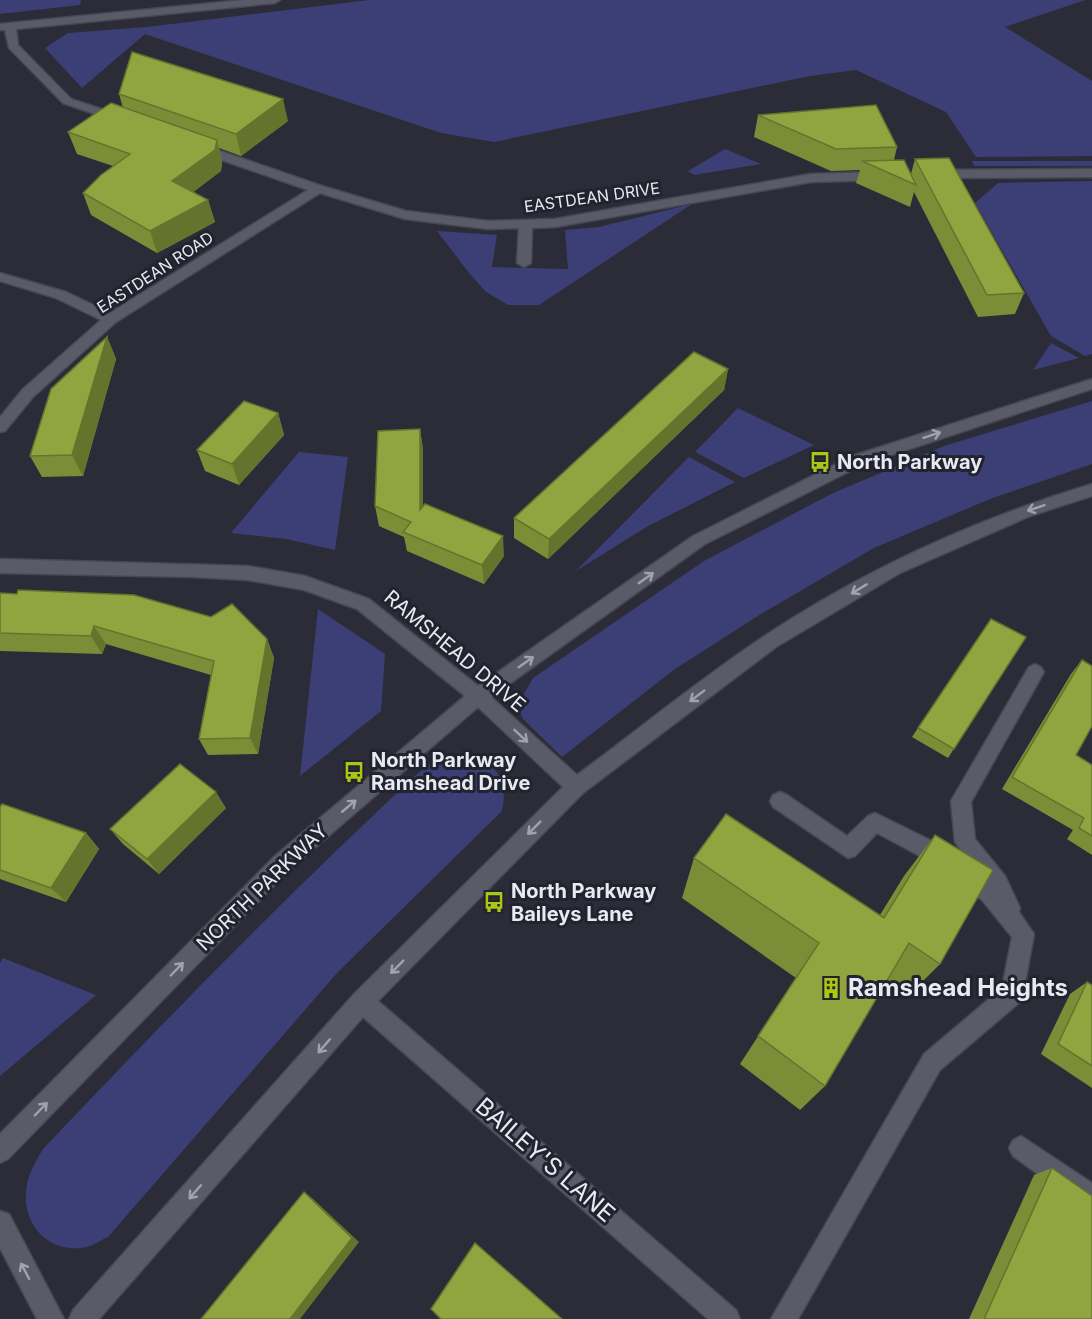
<svg xmlns="http://www.w3.org/2000/svg" width="1092" height="1319" font-family="Inter,sans-serif">
<style>
.green{fill:#3c3e76}
.lines{fill:none;stroke-linecap:round;stroke-linejoin:round}
.minor-casing{stroke:#464851;stroke-width:3}
.minor{fill:#595b69;fill-rule:evenodd}
.wall{fill:#7d8d37}
.shaded-wall{fill:#66732d}
.building{fill:#91a440;stroke:#66732d;stroke-width:1.5}
.oneway{stroke:#a0a2ad}
.labels{text-anchor:middle;stroke-width:6;stroke-linejoin:round;paint-order:stroke}
.far-street-label{font-size:16px;fill:#e8e9f1;stroke:#21232e}
.poi-label{font-size:20px;font-weight:bold;fill:#e8e9f1;stroke:#21232e;text-anchor:start}
.street-label{font-size:20px;fill:#e8e9f1;stroke:#21232e}
.near-poi-label{font-size:24px;font-weight:bold;fill:#e8e9f1;stroke:#21232e;text-anchor:start}
.near-street-label{font-size:24px;fill:#e8e9f1;stroke:#21232e}
</style>
<rect width="100%" height="100%" fill="#2b2c38"/>
<g class="green">
<polygon points="0,0 81,0 80,5 0,14"/>
<polygon points="369,0 1085,0 1005,27 1092,81 1092,156 976,157 946,112 856,70 810,76 494,142 441,133 145,34 82,88 45,48 68,33 147,27"/>
<polygon points="725,149 761,164 694,175 688,171"/>
<polygon points="972,161 1092,161 1092,166 974,166"/>
<polygon points="1092,181 1092,354 1085,356 1051,336 975,203 998,183"/>
<polygon points="692,204 539,305 508,305 486,292 469,273 437,231 497,235 492,267 568,269 565,230 599,227"/>
<polygon points="1051,343 1079,358 1033,370"/>
<polygon points="1092,401 1092,464 990,499 874,548 761,614 675,669 562,757 523,719 517,706 533,678 704,561 831,494 944,446"/>
<polygon points="738,408 814,445 744,478 695,452"/>
<polygon points="299,452 348,457 335,550 286,539 231,533"/>
<polygon points="689,457 735,482 648,526 576,571"/>
<polygon points="318,609 385,654 381,711 300,776"/>
<path d="M 456,754 C 491,758 510,774 502,811 L 337,973 L 108,1237 C 101,1240 94,1245 87,1247 C 51,1255 23,1227 26,1192 C 27,1176 35,1162 43,1149 C 168,1017 294,888 427,765 L 441,758 Z"/>
<polygon points="3,958 96,995 0,1076 0,963"/>
</g>
<g class="lines">
<defs>
<g id="minor">
<polygon points="243,0 280,0 275,3 16,29 18,45 71,99 125,117 127,119 121,123 63,103 9,48 5,30 0,30 0,24"/>
<polygon points="197,143 322,186 406,211 488,221 555,219 811,174 880,172 886,176 880,180 811,182 555,227 532,228 531,263 524,267 517,263 519,228 488,229 405,219 320,193 116,322 33,397 5,431 0,432 0,417 23,389 101,320 56,298 0,281 0,273 66,292 110,313 308,190 193,150 191,147"/>
<polygon points="1092,169 1092,177 935,178 929,174 935,170"/>
<path d="M 1092,379 L 1092,389 L 864,464 L 705,544 L 491,697 L 577,775 C 639,729 699,680 763,637 C 864,570 976,519 1092,484 L 1092,496 L 1030,516 L 900,573 L 776,647 L 583,793 L 378,1001 L 736,1310 L 740,1319 L 708,1319 L 363,1017 L 99,1319 L 69,1319 L 73,1310 L 354,994 L 563,787 L 478,707 L 289,870 L 8,1159 L 0,1163 L 0,1134 L 275,856 L 465,696 L 357,609 L 304,590 L 248,580 L 194,577 L 0,573 L 0,559 L 248,566 L 305,576 L 369,599 L 478,686 L 693,536 L 852,456 Z"/>
<polygon points="1035,664 1041,667 1044,672 971,802 975,839 1005,876 1020,908 1019,912 1034,934 1023,994 1020,1002 940,1070 798,1319 771,1319 924,1054 1002,988 1012,937 982,900 920,856 877,833 855,856 848,858 773,807 770,801 773,795 780,792 787,795 847,836 868,816 875,813 934,842 977,872 955,842 951,801 1029,667"/>
<polygon points="1021,1136 1092,1183 1092,1210 1083,1207 1013,1156 1009,1148 1013,1140"/>
<polygon points="0,1211 9,1214 64,1319 37,1319 0,1248"/>
</g>
</defs>
<use href="#minor" class="minor-casing"/>
<use href="#minor" class="minor"/>
</g>
<g class="wall">
<polygon points="119,94 288,121 241,156 219,148 222,162 221,171 193,192 208,200 215,222 157,253 91,215 83,193 113,166 77,154 68,132 123,108"/>
<polygon points="758,115 897,147 894,160 911,174 915,159 1024,293 1015,314 978,317 914,192 910,207 856,183 860,170 831,171 754,137"/>
<polygon points="107,337 116,359 83,476 42,477 30,456"/>
<polygon points="728,369 724,390 548,559 514,538 514,518"/>
<polygon points="278,413 284,435 239,485 205,471 197,450"/>
<polygon points="420,429 423,450 423,507 504,556 484,584 407,551 404,537 379,526 375,506"/>
<polygon points="0,593 267,639 274,658 258,754 208,755 199,739 211,675 106,644 102,654 0,651"/>
<polygon points="1026,637 948,758 912,737 918,728"/>
<polygon points="1082,660 1076,755 1092,765 1092,855 1067,839 1073,830 1002,789 1071,674"/>
<polygon points="0,807 86,833 99,849 66,902 0,879"/>
<polygon points="226,808 159,874 123,844 110,829"/>
<polygon points="935,835 940,964 907,997 886,982 825,1086 800,1110 740,1064 796,978 682,898 694,858 880,915 904,876"/>
<polygon points="1087,982 1092,985 1092,1088 1041,1054 1070,994"/>
<polygon points="1052,1168 1092,1319 969,1319 1034,1175"/>
</g>
<g class="shaded-wall">
<polygon points="283,99 288,121 241,156 236,134"/>
<polygon points="217,140 222,162 221,171 179,203 172,181"/>
<polygon points="208,200 215,222 157,253 150,231"/>
<polygon points="107,337 116,359 83,476 72,455"/>
<polygon points="728,369 724,390 548,559 549,539"/>
<polygon points="278,413 284,435 239,485 232,464"/>
<polygon points="420,429 423,450 423,530 420,510"/>
<polygon points="503,536 504,556 484,584 482,565"/>
<polygon points="94,626 106,644 102,654 91,636"/>
<polygon points="267,639 274,658 258,754 250,738"/>
<polygon points="216,792 226,808 159,874 147,859"/>
<polygon points="86,833 99,849 66,902 51,888"/>
<polygon points="304,1192 312,1198 359,1242 300,1319 290,1319"/>
</g>
<g class="building">
<polygon points="132,52 283,99 236,134 119,94"/>
<polygon points="111,103 217,140 215,150 172,181 208,200 150,231 83,193 101,175 130,154 68,132"/>
<polygon points="876,105 897,147 836,149 758,115"/>
<polygon points="949,158 1024,293 987,295 915,159"/>
<polygon points="904,160 916,185 862,161"/>
<polygon points="107,337 72,455 30,456 51,389"/>
<polygon points="694,352 728,369 549,539 514,518"/>
<polygon points="244,401 278,413 232,464 197,450"/>
<polygon points="420,429 420,510 425,504 503,536 482,565 403,532 411,522 375,506 378,431"/>
<polygon points="18,590 134,595 211,617 232,604 267,639 250,738 199,739 214,661 94,626 91,636 0,633 0,593 17,594"/>
<polygon points="991,619 1026,637 954,749 918,728"/>
<polygon points="1082,660 1092,666 1092,726 1076,755 1092,765 1092,836 1079,828 1084,818 1012,777"/>
<polygon points="180,764 216,792 147,859 110,829"/>
<polygon points="2,804 86,833 51,888 0,870 0,807"/>
<polygon points="726,814 884,918 935,835 993,870 940,964 909,943 825,1086 758,1036 819,943 694,858"/>
<polygon points="1087,982 1092,985 1092,1066 1058,1044"/>
<polygon points="1052,1168 1092,1196 1092,1319 984,1319"/>
<polygon points="304,1192 352,1238 290,1319 201,1319"/>
<polygon points="475,1243 562,1319 441,1319 431,1309"/>
</g>
<defs><path id="oneway-shaft" d="M-6 0H5M1.5-3L5.5 0L1.5 3" fill="none" stroke-width="1.6" stroke-linecap="round" stroke-linejoin="round" transform="scale(1.5)"/></defs>
<g class="oneway">
<use href="#oneway-shaft" transform="translate(932 435) rotate(-18)"/>
<use href="#oneway-shaft" transform="translate(1036 508) rotate(162)"/>
<use href="#oneway-shaft" transform="translate(646 578) rotate(-35)"/>
<use href="#oneway-shaft" transform="translate(859 589) rotate(149)"/>
<use href="#oneway-shaft" transform="translate(526 662) rotate(-35)"/>
<use href="#oneway-shaft" transform="translate(697 696) rotate(143)"/>
<use href="#oneway-shaft" transform="translate(521 736) rotate(43)"/>
<use href="#oneway-shaft" transform="translate(349 806) rotate(-40)"/>
<use href="#oneway-shaft" transform="translate(534 828) rotate(135)"/>
<use href="#oneway-shaft" transform="translate(397 967) rotate(135)"/>
<use href="#oneway-shaft" transform="translate(177 969) rotate(-46)"/>
<use href="#oneway-shaft" transform="translate(324 1046) rotate(131)"/>
<use href="#oneway-shaft" transform="translate(41 1109) rotate(-46)"/>
<use href="#oneway-shaft" transform="translate(195 1192) rotate(131)"/>
<use href="#oneway-shaft" transform="translate(25 1271) rotate(-118)"/>
</g>
<defs>
<symbol id="bus-bare" viewBox="-9 -9 18 18"><path d="M-5-6H5V4H4V6H2V4H-2V6H-4V4H-5ZM-3.5-4V0h7V-4ZM-3.5 1.2v1.5H-2V1.2ZM2 1.2v1.5H3.5V1.2Z" fill="#acc612" stroke="#21232e" stroke-width="2.5" paint-order="stroke"/></symbol>
<symbol id="building-bare" viewBox="-9 -9 18 18"><path d="M-4-6H4V6H1V3H-1V6H-4ZM-2.5-4.3h1.7v1.8h-1.7ZM.8-4.3h1.7v1.8H.8ZM-2.5-1h1.7V.8h-1.7ZM.8-1h1.7V.8H.8Z" fill="#acc612" stroke="#21232e" stroke-width="2.5" paint-order="stroke"/></symbol>
</defs>
<g fill-rule="evenodd">
<use href="#bus-bare" x="805" y="447" width="30" height="30"/>
<use href="#bus-bare" x="339" y="757" width="30" height="30"/>
<use href="#bus-bare" x="479" y="887" width="30" height="30"/>
<use href="#building-bare" x="816" y="973" width="30" height="30"/>
</g>
<g class="labels">
<g class="far-street-label">
<text transform="translate(592 197) rotate(-8)" y="6">EASTDEAN DRIVE</text>
<text transform="translate(155 272) rotate(-33)" y="6">EASTDEAN ROAD</text>
</g>
<g class="poi-label">
<text x="837" y="469">North Parkway</text>
<text x="371" y="767">North Parkway<tspan x="371" dy="23">Ramshead Drive</tspan></text>
<text x="511" y="898">North Parkway<tspan x="511" dy="23">Baileys Lane</tspan></text>
</g>
<g class="street-label">
<text transform="translate(455 651) rotate(40)" y="7">RAMSHEAD DRIVE</text>
<text transform="translate(262 887) rotate(-44)" y="7">NORTH PARKWAY</text>
</g>
<g class="near-poi-label">
<text x="848" y="996">Ramshead Heights</text>
</g>
<g class="near-street-label">
<text transform="translate(545 1160) rotate(41)" y="8">BAILEY'S LANE</text>
</g>
</g>
</svg>
